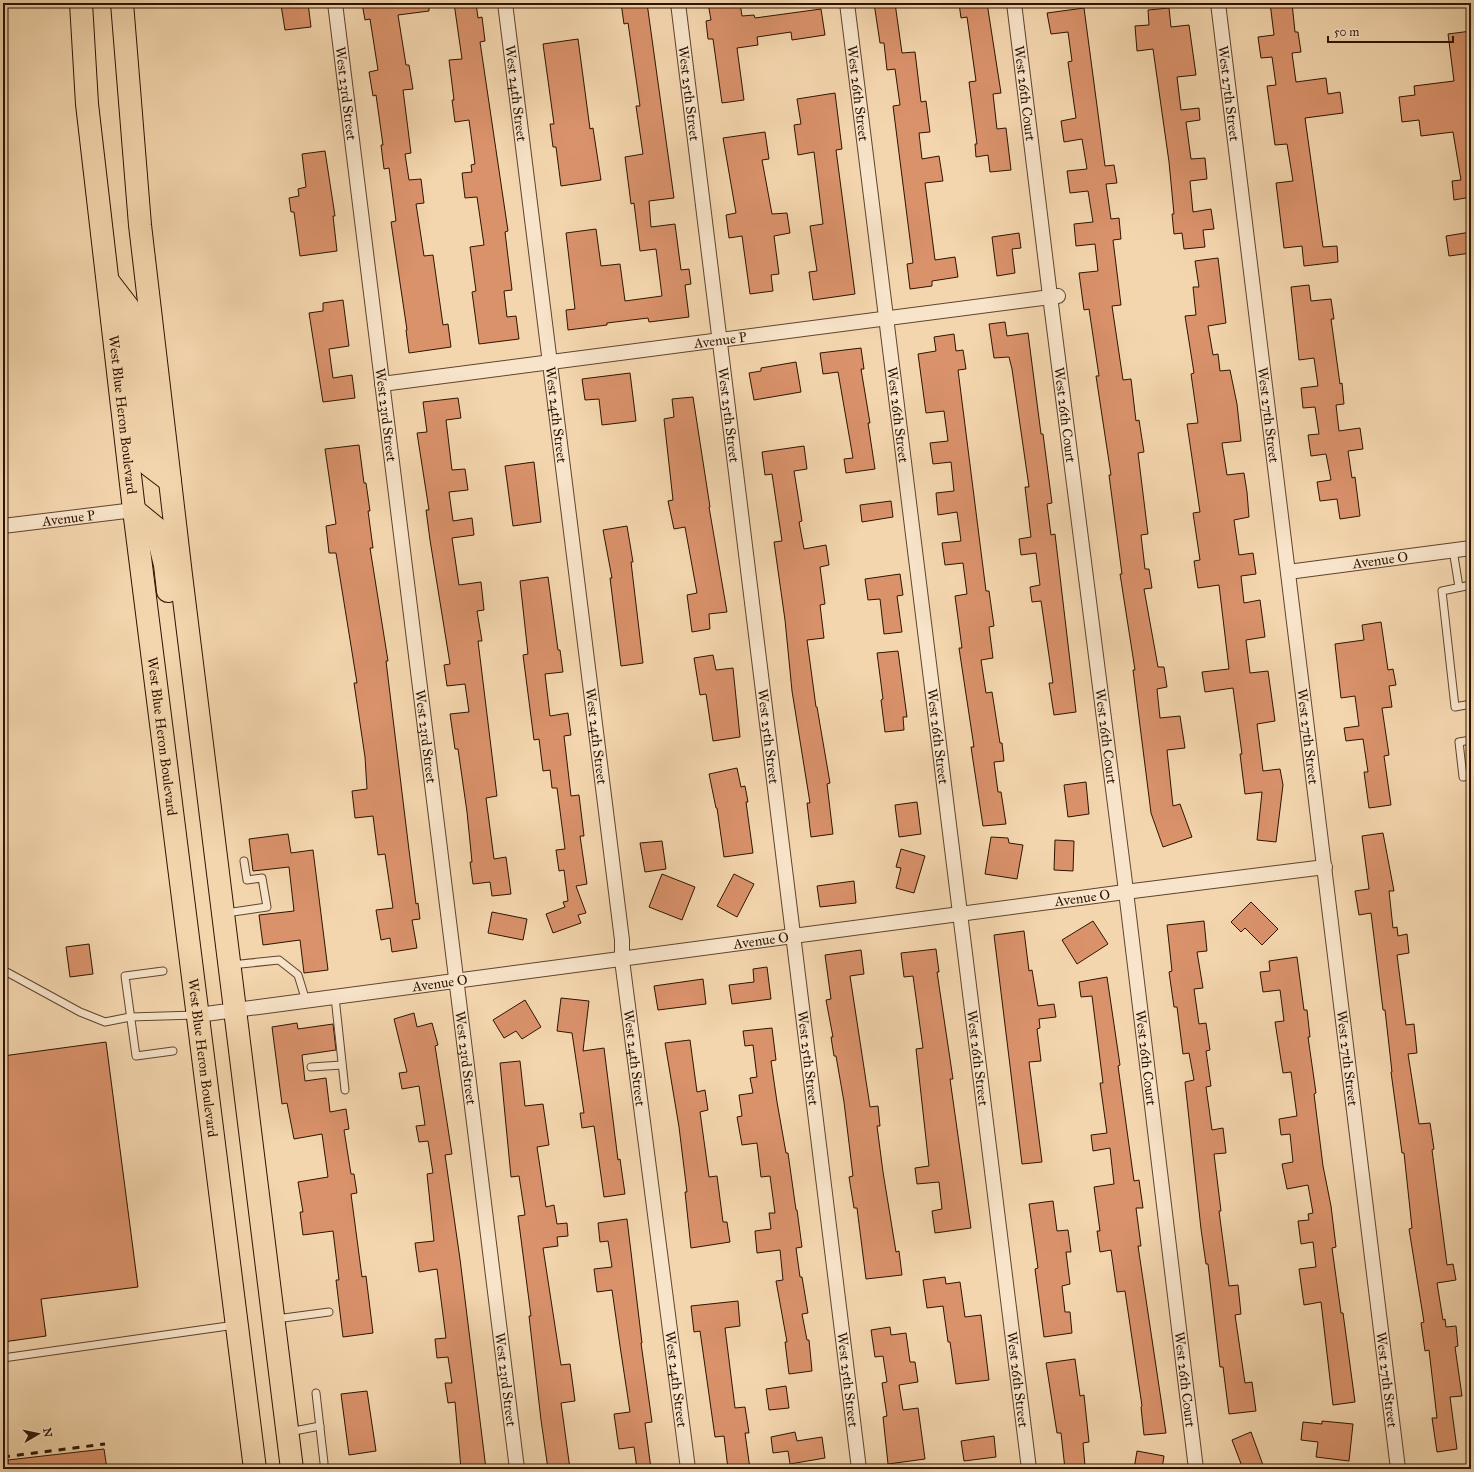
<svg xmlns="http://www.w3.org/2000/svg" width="1474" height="1472" font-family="'IM FELL Great Primer',serif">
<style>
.building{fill:#da926b;stroke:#2d1400}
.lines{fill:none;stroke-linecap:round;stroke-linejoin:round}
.lane-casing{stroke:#5f442c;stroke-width:9}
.street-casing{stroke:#5f442c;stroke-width:16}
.primary-casing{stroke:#2d1400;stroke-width:24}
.lane{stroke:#f8e4ca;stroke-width:7}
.street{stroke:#f8e4ca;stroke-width:14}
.primary{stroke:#f4d6ae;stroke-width:22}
.rail{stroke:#2d1400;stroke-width:3;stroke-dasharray:7 7;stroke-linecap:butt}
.labels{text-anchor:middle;stroke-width:3;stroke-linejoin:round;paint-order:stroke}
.street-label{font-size:14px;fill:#2d1400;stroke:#f8e4ca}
</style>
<rect width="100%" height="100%" fill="#f4d6ae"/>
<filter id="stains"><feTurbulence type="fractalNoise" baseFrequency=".005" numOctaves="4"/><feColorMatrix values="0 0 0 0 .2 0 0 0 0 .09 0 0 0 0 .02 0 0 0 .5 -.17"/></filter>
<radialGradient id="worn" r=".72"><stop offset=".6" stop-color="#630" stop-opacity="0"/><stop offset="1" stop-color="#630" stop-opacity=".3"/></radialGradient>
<g class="building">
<polygon points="294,3 308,3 311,27 285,30 281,5"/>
<polygon points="362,3 429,3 429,11 398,15 406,65 409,65 413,89 403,90 411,153 405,154 409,180 421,179 424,203 416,204 424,256 433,255 443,325 448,324 451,347 409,353 406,330 407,330 391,222 396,221 389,168 384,169 381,145 383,145 376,95 373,96 369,72 378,70 370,19 365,20"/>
<polygon points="454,3 476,3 478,18 482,17 485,41 480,42 508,231 505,232 512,290 504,291 507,317 516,316 519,339 479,344 472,292 476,291 470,247 484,245 477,197 465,198 462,173 472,172 471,165 475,164 469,120 455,122 452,100 454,100 449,60 462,59"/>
<polygon points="621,3 647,3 674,198 649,201 651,227 675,224 681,270 689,269 691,284 685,285 689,317 649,322 648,318 607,323 607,325 568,330 566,310 575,309 566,233 596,229 601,266 620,264 625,301 662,296 656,249 640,251 634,203 631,204 625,157 643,154 636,106 640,106 628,23 624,24"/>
<polygon points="708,3 740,3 742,16 754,15 755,18 821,9 825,35 792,40 791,32 757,37 758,45 737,48 744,100 722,103 713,39 708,39 706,21 711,20"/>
<polygon points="874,3 895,3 902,53 915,52 921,102 926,101 930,132 919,133 922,159 939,156 943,181 925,183 935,260 955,257 958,277 932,281 932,286 910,289 907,264 913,263 893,106 900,105 895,69 887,70 884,43 880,43"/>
<polygon points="959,3 987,3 1001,93 993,94 997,129 1006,128 1011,170 990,172 988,155 976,157 975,144 977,144 969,82 976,81 967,17 961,18"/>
<polygon points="1270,3 1292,3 1295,32 1298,32 1301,52 1292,53 1296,82 1326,78 1328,94 1340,92 1343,113 1305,118 1323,247 1337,246 1338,262 1304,266 1302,246 1284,248 1276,183 1293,181 1287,144 1275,145 1267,86 1276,85 1272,57 1261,58 1258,37 1274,35"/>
<polygon points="1084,8 1105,166 1114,165 1117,183 1106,184 1111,219 1119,218 1121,239 1113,240 1121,305 1112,306 1123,380 1131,379 1136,421 1139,420 1144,452 1138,453 1148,534 1141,535 1145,569 1149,569 1152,588 1144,589 1158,667 1164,667 1167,687 1157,689 1160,718 1180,716 1185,748 1167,750 1173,806 1180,804 1192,837 1163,847 1151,813 1133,670 1135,670 1120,574 1122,574 1109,475 1111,475 1096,376 1099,376 1089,309 1084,310 1079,273 1098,271 1095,244 1076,246 1074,224 1093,222 1088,191 1070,193 1067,171 1087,169 1082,139 1064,142 1061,121 1076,118 1068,62 1072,61 1068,32 1051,34 1047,13"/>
<polygon points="1169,8 1171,27 1189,25 1196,75 1177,77 1181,110 1199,108 1200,120 1186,122 1191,159 1205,158 1207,179 1190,181 1193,212 1211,209 1214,229 1203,230 1205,247 1184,249 1182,233 1174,234 1172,214 1174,214 1169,162 1153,49 1137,51 1135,26 1149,25 1148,10"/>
<polygon points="1471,31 1471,197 1454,200 1452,181 1461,180 1453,132 1421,136 1419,120 1402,122 1399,97 1415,95 1414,86 1454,81 1448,34"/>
<polygon points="578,39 590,129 593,128 601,180 561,186 556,147 553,147 550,124 554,124 543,44"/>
<polygon points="835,93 842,149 836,150 855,294 813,300 809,272 817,271 810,226 823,224 814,152 798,155 794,125 801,124 797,99"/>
<polygon points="765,132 769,159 762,160 772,214 787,213 790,233 774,236 779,274 771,275 773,291 750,294 742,236 729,238 726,215 736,213 723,138"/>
<polygon points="325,151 335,216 333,216 337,251 300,256 294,212 291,212 289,198 299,196 298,189 306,187 302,154"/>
<polygon points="1471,232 1471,253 1449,256 1446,236"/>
<polygon points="1019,233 1021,248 1012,249 1015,273 997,276 992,237"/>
<polygon points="1218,258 1226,323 1208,326 1213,355 1218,354 1220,371 1230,370 1237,404 1241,441 1222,443 1227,475 1244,473 1247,492 1249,517 1234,520 1239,555 1253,553 1256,574 1241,576 1244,603 1260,600 1265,637 1246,640 1250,673 1268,671 1275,721 1257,724 1263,771 1280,769 1283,785 1276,842 1257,840 1262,792 1245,794 1240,754 1242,754 1233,688 1205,692 1202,672 1229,669 1219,585 1198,588 1194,561 1200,560 1193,513 1200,512 1187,424 1198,423 1191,374 1194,373 1185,316 1196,315 1193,287 1199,287 1195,261"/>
<polygon points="1309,285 1311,301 1331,299 1334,319 1331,319 1340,384 1342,383 1344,404 1336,405 1339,431 1360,428 1363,449 1348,451 1352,478 1355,477 1360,516 1340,519 1337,499 1320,501 1317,482 1331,480 1326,454 1311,456 1308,435 1319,434 1315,407 1303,408 1301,388 1318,386 1314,358 1299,360 1291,287"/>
<polygon points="343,300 349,346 329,349 333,378 352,375 355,398 323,402 309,313 323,311 323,303"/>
<polygon points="1005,322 1007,336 1028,333 1041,434 1043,434 1052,503 1047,504 1051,535 1055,534 1076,712 1054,715 1049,683 1053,683 1041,601 1032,602 1030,587 1040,585 1036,553 1021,555 1019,539 1031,537 1025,487 1029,487 1012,369 1009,357 994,358 989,324"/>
<polygon points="954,334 956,351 963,350 966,369 958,370 986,591 989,591 994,626 989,627 993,658 981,660 986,693 992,692 1000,743 1002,743 1004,761 994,762 998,792 1001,792 1006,824 983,826 971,747 974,747 959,648 962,648 955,596 967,594 963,563 945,565 942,543 961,541 957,512 938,515 936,493 954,491 951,462 933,464 930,443 948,441 944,411 926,413 918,354 936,351 934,337"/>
<polygon points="861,348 864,369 861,369 870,423 868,423 875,469 846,473 844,459 853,458 838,372 823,374 820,353"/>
<polygon points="796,362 801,392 754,400 749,373 761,371 761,368"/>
<polygon points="630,373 636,421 602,425 599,399 585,400 582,379"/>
<polygon points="693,397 710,507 709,507 727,612 709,614 710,629 692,632 687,595 697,593 685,527 674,529 668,501 673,500 664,419 674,417 672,399"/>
<polygon points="458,398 461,418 446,420 452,470 465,469 468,490 449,492 453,521 472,518 474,535 452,538 459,585 481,582 484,610 477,611 482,641 478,641 497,796 486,798 494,859 506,857 511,894 492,896 490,882 473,884 470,862 472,862 467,812 458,749 455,749 450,714 469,712 465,684 447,686 444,665 450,664 430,540 426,510 429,510 417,433 427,432 423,402"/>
<polygon points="359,445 364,483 366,483 370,511 368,511 373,548 370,548 388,661 386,661 409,850 416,904 418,903 420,919 412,920 417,948 392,952 390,938 381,940 376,910 393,908 385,854 378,855 373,816 355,818 352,791 367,789 365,757 354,683 357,683 342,590 336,553 329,553 326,526 336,524 325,449"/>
<polygon points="804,446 807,469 794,471 802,521 799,522 804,549 826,545 829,565 820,567 825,604 820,605 824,638 807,640 816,707 817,707 830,783 827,784 833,834 811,837 807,803 810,803 792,691 785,620 774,542 782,541 772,474 765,475 762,452"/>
<polygon points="534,462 541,522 513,526 505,466"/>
<polygon points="891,501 893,517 862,522 860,505"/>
<polygon points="627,526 633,562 631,562 643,663 621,666 610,578 612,578 603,530"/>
<polygon points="900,574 903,595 897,596 902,632 884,634 880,599 868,600 865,579"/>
<polygon points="548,577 558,650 560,650 563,672 545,674 550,716 568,713 571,735 564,736 571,796 579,795 584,836 580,836 587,884 576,886 586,913 578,915 581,923 553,933 546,914 565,907 563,902 568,901 564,870 559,871 556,850 565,849 557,788 552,788 550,770 543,771 539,739 534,740 523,655 528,654 520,581"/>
<polygon points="1381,622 1388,670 1393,669 1396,685 1389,686 1392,707 1382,708 1389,755 1384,756 1391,805 1369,808 1364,772 1368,772 1363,739 1346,741 1344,728 1359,726 1355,696 1341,698 1335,644 1364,640 1362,625"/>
<polygon points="898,651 907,717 903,717 904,730 885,732 881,700 883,699 877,653"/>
<polygon points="713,655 716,670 733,668 740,737 713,741 706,694 700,695 694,658"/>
<polygon points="737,768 741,787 745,786 748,802 746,802 753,853 724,857 717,808 716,808 709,774"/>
<polygon points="1086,782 1089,814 1068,817 1064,785"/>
<polygon points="917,802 921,834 899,837 895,805"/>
<polygon points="1383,833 1394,891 1389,891 1393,928 1397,927 1398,936 1407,934 1409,953 1397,955 1406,1025 1414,1024 1417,1053 1408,1054 1419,1124 1430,1123 1434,1149 1432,1150 1447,1265 1453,1264 1456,1280 1437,1283 1443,1320 1445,1319 1446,1327 1456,1326 1458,1346 1455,1347 1462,1396 1450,1397 1457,1449 1437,1452 1432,1418 1437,1418 1429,1350 1425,1351 1421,1323 1424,1322 1409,1229 1412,1228 1404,1153 1402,1153 1391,1072 1392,1072 1385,1010 1383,1010 1371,913 1359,915 1355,891 1369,889 1362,836"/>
<polygon points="288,834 291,853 313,850 328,970 304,973 300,940 263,945 259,915 294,911 289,867 253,871 249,839"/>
<polygon points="991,837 1008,838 1009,843 1023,845 1017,879 985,874"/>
<polygon points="1055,840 1074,841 1073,871 1054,870"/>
<polygon points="662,841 666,869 645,872 640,843"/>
<polygon points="901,849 925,856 914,893 896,888 901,868 896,867"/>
<polygon points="662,874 695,887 682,920 649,907"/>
<polygon points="734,874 754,884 737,917 717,906"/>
<polygon points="854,881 856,903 820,907 817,886"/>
<polygon points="1251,902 1278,929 1262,945 1245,928 1241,932 1231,922"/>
<polygon points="492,912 527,919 523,940 488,933"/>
<polygon points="1093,921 1108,944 1077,964 1062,940"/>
<polygon points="1204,921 1207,951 1197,952 1203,988 1194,989 1199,1024 1206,1023 1210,1050 1206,1051 1211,1086 1206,1087 1212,1130 1223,1128 1226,1153 1214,1154 1221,1211 1219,1211 1229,1286 1238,1285 1241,1314 1235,1315 1245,1383 1252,1382 1256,1411 1229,1414 1223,1367 1220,1367 1208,1264 1206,1264 1201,1229 1185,1082 1194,1080 1189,1053 1183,1054 1177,1007 1174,1007 1169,972 1172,971 1167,925"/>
<polygon points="1024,931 1029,971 1032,970 1038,1006 1054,1004 1056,1017 1039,1019 1040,1028 1037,1029 1041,1061 1029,1062 1042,1162 1022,1164 994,935"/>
<polygon points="89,944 93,974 70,977 66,947"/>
<polygon points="936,949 939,972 937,972 953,1079 950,1079 971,1228 935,1233 932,1211 942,1209 939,1182 917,1184 915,1168 929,1166 916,1049 923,1048 913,976 904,977 901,953"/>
<polygon points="861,950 864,974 850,976 870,1107 878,1106 880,1126 877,1126 883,1172 896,1252 899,1251 902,1275 866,1279 857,1208 854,1208 849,1177 853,1176 844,1102 836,1056 834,1056 831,1037 833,1037 826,1000 831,999 825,955"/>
<polygon points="1297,957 1304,1010 1307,1010 1310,1037 1308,1037 1316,1093 1314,1094 1323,1166 1331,1206 1336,1247 1332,1248 1341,1313 1343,1313 1355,1402 1333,1405 1321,1302 1304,1305 1299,1269 1316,1267 1313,1242 1301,1244 1298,1221 1309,1220 1308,1214 1313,1213 1308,1185 1287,1189 1282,1164 1293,1162 1290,1134 1281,1135 1279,1119 1297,1116 1291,1072 1283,1073 1275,1022 1284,1021 1280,990 1263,992 1260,972 1270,971 1269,961"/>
<polygon points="767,967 771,999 732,1004 729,985 754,982 753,969"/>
<polygon points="1107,977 1120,1065 1118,1066 1134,1181 1139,1180 1143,1208 1136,1208 1141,1246 1138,1246 1166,1433 1144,1435 1141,1407 1142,1406 1125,1291 1117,1292 1111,1250 1100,1252 1097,1231 1100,1231 1094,1187 1114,1184 1110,1148 1093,1151 1091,1135 1107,1133 1100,1083 1103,1083 1092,996 1081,997 1079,982"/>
<polygon points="703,979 706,1004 658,1010 654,986"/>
<polygon points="561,998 589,1001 583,1051 604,1048 618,1160 620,1159 625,1194 604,1197 594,1126 582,1128 580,1113 584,1113 572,1033 557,1031"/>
<polygon points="525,1000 541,1027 522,1039 516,1031 504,1038 493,1020"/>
<polygon points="414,1013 417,1027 432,1023 438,1045 435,1046 452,1154 445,1155 460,1259 486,1469 461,1469 455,1402 448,1403 445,1383 452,1383 448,1357 437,1358 435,1339 446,1338 437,1269 419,1272 415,1243 434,1241 427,1174 433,1173 428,1141 419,1142 416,1126 425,1125 419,1086 402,1089 399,1073 407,1072 394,1019"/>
<polygon points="297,1023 298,1029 333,1024 336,1050 302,1055 305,1081 326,1078 330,1112 346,1109 349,1129 344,1130 351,1174 354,1174 357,1193 351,1194 362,1277 366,1276 373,1333 343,1337 336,1280 339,1280 333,1231 303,1235 300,1212 303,1212 298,1182 328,1177 322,1134 294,1139 287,1103 282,1104 272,1027"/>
<polygon points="772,1028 776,1060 771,1061 777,1102 786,1153 788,1153 796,1210 797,1210 802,1247 796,1248 800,1277 802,1277 808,1313 802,1314 807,1340 809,1340 812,1371 789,1374 785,1342 787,1342 776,1281 783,1280 780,1250 757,1253 755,1231 771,1229 769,1213 775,1213 770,1176 761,1177 757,1143 742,1145 737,1117 742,1116 739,1095 753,1093 750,1078 757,1077 753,1045 745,1046 743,1031"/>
<polygon points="690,1040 697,1092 705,1090 708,1110 700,1112 709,1177 717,1176 723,1222 727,1222 730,1242 691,1248 685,1192 687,1192 679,1127 665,1043"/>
<polygon points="106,1042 138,1287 41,1299 46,1336 3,1342 3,1056"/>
<polygon points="520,1061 525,1106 543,1104 549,1145 537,1147 546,1207 554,1205 557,1224 567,1223 568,1236 557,1237 558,1246 543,1248 561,1365 570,1364 575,1401 561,1403 570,1469 548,1469 541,1420 529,1316 531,1316 518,1216 525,1215 519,1176 511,1177 500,1063"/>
<polygon points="1053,1201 1057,1231 1068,1230 1071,1252 1066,1252 1070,1284 1062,1286 1065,1312 1070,1312 1072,1333 1044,1337 1035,1269 1038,1268 1029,1204"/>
<polygon points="627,1219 642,1343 641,1343 652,1422 645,1423 651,1469 637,1469 634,1447 619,1449 614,1414 630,1412 620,1346 612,1290 597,1292 594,1269 612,1267 608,1241 600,1242 598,1223"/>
<polygon points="945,1277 946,1284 960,1282 965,1317 981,1315 989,1380 956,1384 950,1342 948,1342 943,1306 927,1308 923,1280"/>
<polygon points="738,1301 740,1326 725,1328 735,1408 745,1407 749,1433 745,1433 750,1469 728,1469 724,1436 715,1437 700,1331 694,1332 691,1306"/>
<polygon points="890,1327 891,1335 906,1333 910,1362 915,1362 918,1382 899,1385 903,1410 918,1408 925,1459 888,1464 883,1417 887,1416 882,1383 887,1382 883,1356 875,1357 871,1330"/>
<polygon points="1075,1359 1080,1396 1084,1395 1089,1442 1083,1443 1085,1466 1065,1469 1061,1433 1057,1433 1046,1363"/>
<polygon points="786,1386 789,1408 769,1410 766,1389"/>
<polygon points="367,1391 376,1451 349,1455 341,1394"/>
<polygon points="1322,1421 1353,1424 1349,1461 1316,1457 1318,1442 1301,1440 1303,1422 1322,1424"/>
<polygon points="795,1432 797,1441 822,1437 825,1458 790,1464 788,1451 773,1453 771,1437"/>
<polygon points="1251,1432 1263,1465 1252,1469 1243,1469 1232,1440"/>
<polygon points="994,1436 996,1457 964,1461 961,1441"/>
<polygon points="104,1449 107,1469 8,1469 8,1460"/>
<polygon points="1137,1451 1164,1456 1162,1469 1134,1469"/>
</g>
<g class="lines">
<defs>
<g id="lane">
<polyline points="1453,550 1459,587"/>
<polyline points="1471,585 1442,591 1455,707 1471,704"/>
<polyline points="1471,740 1459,742 1463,777 1471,776"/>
<polyline points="226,913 267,907 262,878 247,880 244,861"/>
<polyline points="231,965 279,960 298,975 306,1001"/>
<polyline points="3,970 80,1012 105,1022 130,1017 196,1015"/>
<polyline points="163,971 125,976 136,1056 173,1051"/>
<polyline points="335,997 345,1090"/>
<polyline points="311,1067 342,1065"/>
<polyline points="276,1319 329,1312"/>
<polyline points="3,1358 235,1325"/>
<polyline points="316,1393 324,1463"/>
<polyline points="289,1432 320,1426"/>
</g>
<g id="street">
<path id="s1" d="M 335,3 L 517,1469"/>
<path id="s2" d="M 505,3 L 622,940 L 622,960 L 688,1469"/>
<path id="s3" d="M 678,3 L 859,1469"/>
<path id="s4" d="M 847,3 L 1029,1469"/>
<path id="s5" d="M 1014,3 L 1050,296 L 1124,875 L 1196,1469"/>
<path id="s6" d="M 1218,3 L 1398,1469"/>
<path id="s7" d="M 382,384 L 1058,296"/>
<path id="s8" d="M 3,526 L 134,510"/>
<path id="s9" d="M 1288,572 L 1471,548"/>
<path id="s10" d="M 198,1015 L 1125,892 L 1325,867"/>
</g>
<g id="primary">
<path id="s11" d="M 81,3 L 87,104 L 134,510 L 255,1469"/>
<polyline points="122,3 140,225 181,575 292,1469"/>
<polyline points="108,281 128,307 149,465 170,481"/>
<polyline points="134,510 156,528 165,565 168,591"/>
</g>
</defs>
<use href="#lane" class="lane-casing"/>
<use href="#street" class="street-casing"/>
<use href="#primary" class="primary-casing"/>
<use href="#lane" class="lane"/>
<use href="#street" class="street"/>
<use href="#primary" class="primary"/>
<polyline class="rail" points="3,1457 105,1444"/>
</g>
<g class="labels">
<g class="street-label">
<text dy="5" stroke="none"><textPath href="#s1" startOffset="91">West 23rd Street</textPath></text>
<text dy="5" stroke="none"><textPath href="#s2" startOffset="91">West 24th Street</textPath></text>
<text dy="5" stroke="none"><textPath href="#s3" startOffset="91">West 25th Street</textPath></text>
<text dy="5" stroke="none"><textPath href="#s4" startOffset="91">West 26th Street</textPath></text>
<text dy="5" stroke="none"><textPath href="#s5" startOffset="91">West 26th Court</textPath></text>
<text dy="5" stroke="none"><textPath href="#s6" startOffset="91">West 27th Street</textPath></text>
<text dy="5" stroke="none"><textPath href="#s7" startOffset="341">Avenue P</textPath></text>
<text dy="5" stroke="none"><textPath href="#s1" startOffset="415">West 23rd Street</textPath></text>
<text dy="5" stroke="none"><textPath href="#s3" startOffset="415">West 25th Street</textPath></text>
<text dy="5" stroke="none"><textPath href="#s4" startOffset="415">West 26th Street</textPath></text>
<text dy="5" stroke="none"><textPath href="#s6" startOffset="415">West 27th Street</textPath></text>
<text dy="5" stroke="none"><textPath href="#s11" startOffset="414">West Blue Heron Boulevard</textPath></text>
<text dy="5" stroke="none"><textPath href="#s2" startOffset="415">West 24th Street</textPath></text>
<text dy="5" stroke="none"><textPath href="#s5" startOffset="415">West 26th Court</textPath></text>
<text dy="5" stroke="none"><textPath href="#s8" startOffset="66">Avenue P</textPath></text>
<text dy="5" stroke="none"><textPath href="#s9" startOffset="93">Avenue O</textPath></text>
<text dy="5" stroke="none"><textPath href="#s1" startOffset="739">West 23rd Street</textPath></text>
<text dy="5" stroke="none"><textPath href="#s2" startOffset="739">West 24th Street</textPath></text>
<text dy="5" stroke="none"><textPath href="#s3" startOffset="739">West 25th Street</textPath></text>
<text dy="5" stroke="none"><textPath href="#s4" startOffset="739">West 26th Street</textPath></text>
<text dy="5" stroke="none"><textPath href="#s5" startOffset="739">West 26th Court</textPath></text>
<text dy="5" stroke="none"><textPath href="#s6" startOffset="739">West 27th Street</textPath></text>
<text dy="5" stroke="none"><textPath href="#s11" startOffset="738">West Blue Heron Boulevard</textPath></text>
<text dy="5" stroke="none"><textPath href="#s10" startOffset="892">Avenue O</textPath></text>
<text dy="5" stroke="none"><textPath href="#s10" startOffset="568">Avenue O</textPath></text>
<text dy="5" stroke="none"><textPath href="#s10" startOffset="244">Avenue O</textPath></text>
<text dy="5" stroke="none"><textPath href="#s5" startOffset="1063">West 26th Court</textPath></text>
<text dy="5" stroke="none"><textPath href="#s11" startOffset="1062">West Blue Heron Boulevard</textPath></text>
<text dy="5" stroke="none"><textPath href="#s1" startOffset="1063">West 23rd Street</textPath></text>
<text dy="5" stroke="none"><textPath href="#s2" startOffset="1063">West 24th Street</textPath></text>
<text dy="5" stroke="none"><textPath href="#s3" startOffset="1063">West 25th Street</textPath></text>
<text dy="5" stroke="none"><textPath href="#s4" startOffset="1063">West 26th Street</textPath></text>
<text dy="5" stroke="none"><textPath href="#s6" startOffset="1063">West 27th Street</textPath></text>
<text dy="5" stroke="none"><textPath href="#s1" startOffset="1387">West 23rd Street</textPath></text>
<text dy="5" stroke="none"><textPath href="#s2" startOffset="1387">West 24th Street</textPath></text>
<text dy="5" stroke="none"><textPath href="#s3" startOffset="1387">West 25th Street</textPath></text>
<text dy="5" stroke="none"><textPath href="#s4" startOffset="1387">West 26th Street</textPath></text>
<text dy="5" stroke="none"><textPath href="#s5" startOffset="1387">West 26th Court</textPath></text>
<text dy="5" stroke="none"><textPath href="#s6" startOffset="1387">West 27th Street</textPath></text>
</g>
</g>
<rect width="1474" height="1472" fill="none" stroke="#f4d6ae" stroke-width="16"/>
<rect x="4" y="4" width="1466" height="1464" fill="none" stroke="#2d1400" stroke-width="2"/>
<rect x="8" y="8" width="1458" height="1456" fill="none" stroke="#2d1400"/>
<g transform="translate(38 1434) rotate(81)" stroke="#f8e4ca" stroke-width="3" paint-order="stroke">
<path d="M0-3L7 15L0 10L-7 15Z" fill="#2d1400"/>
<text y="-6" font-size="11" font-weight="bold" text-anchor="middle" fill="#2d1400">N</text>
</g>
<path d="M1328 36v6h125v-6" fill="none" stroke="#2d1400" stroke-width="2"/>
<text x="1334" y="36" font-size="12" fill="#2d1400" stroke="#f8e4ca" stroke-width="3" paint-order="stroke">50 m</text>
<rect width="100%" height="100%" filter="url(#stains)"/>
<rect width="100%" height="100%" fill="url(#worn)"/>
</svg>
